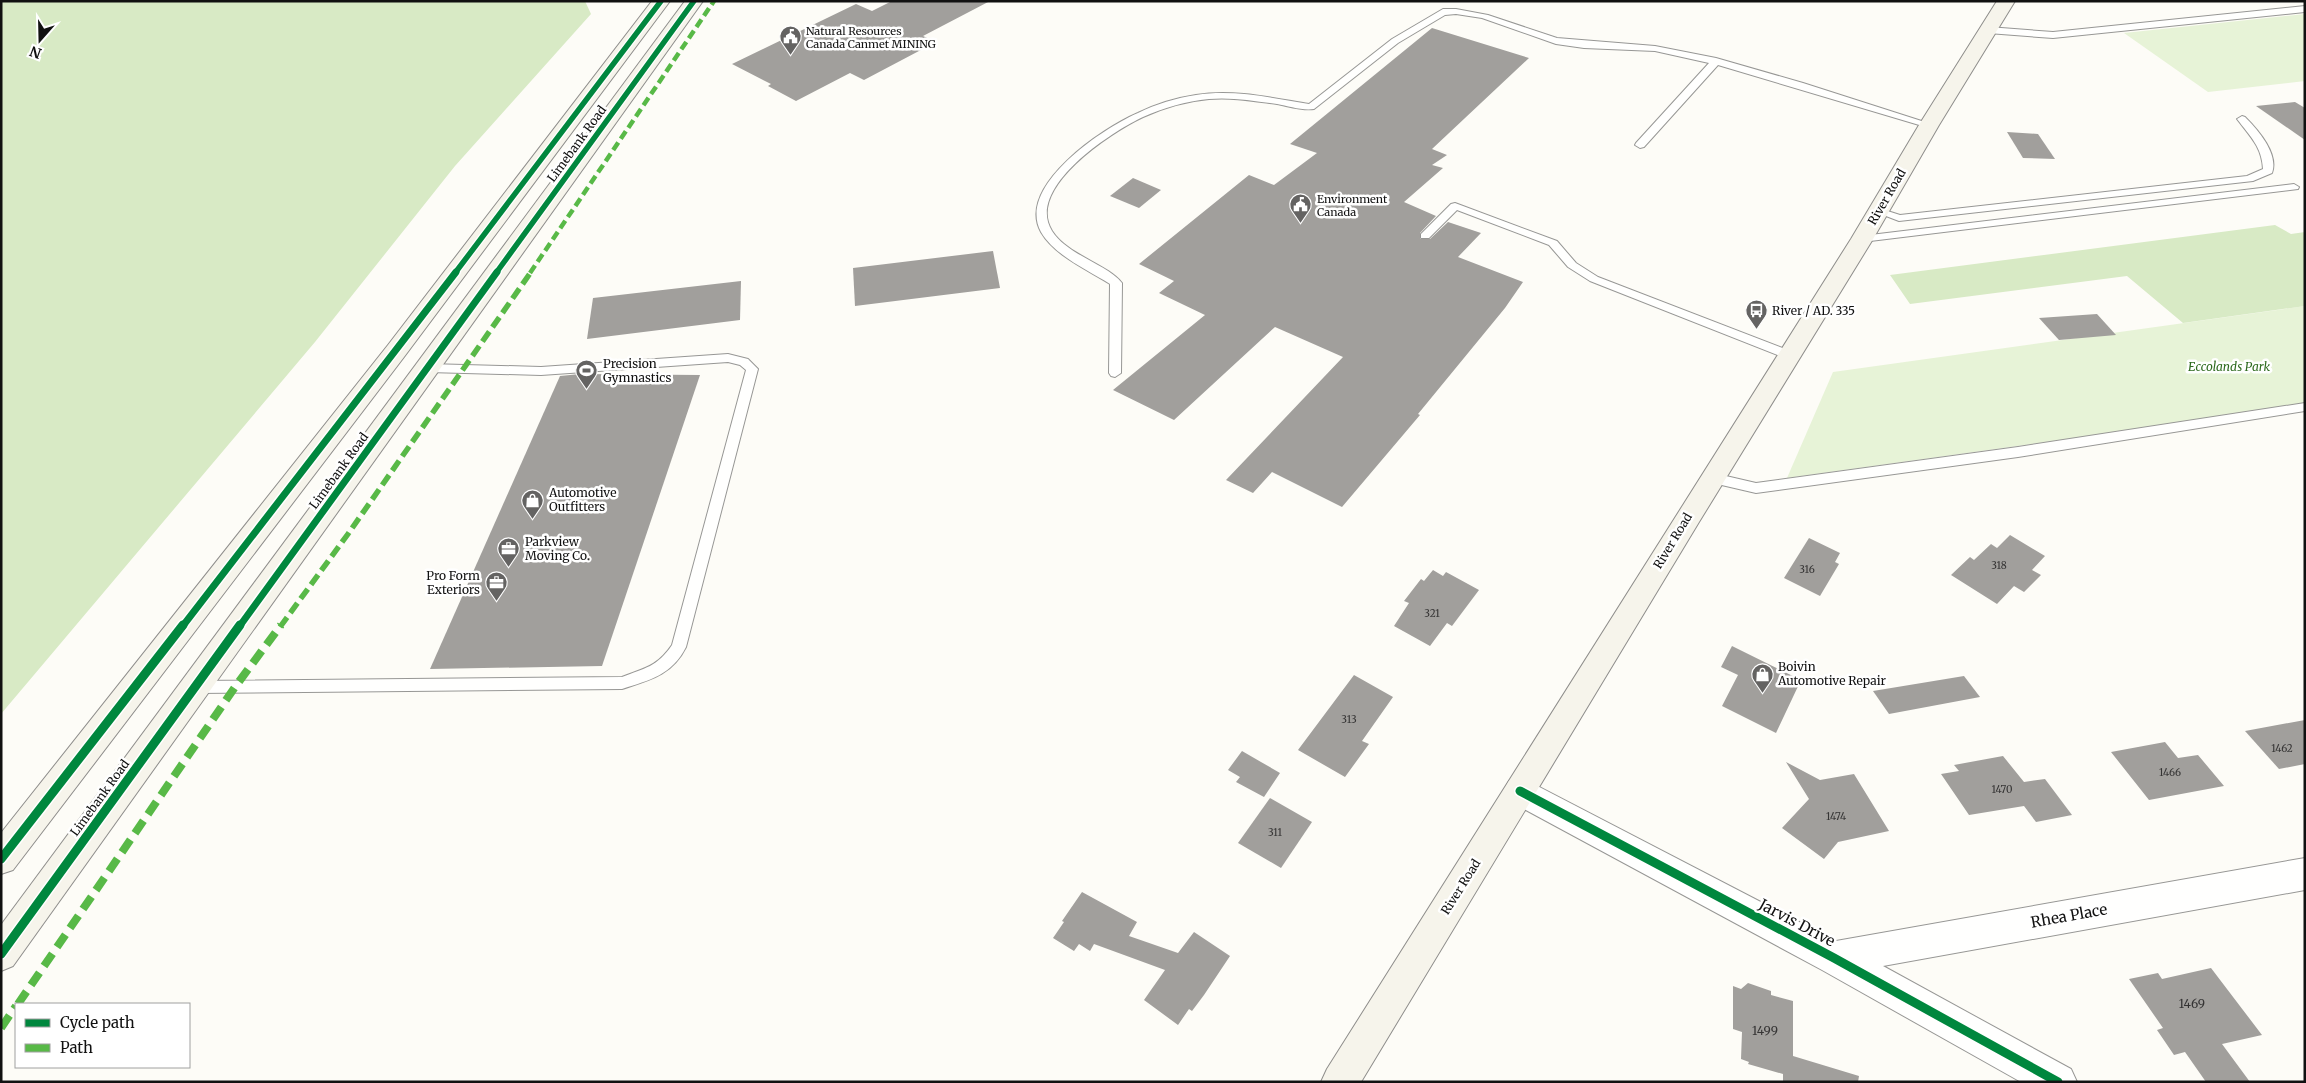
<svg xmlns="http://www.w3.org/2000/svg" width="2306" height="1083" font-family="Merriweather,serif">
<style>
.green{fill:#e7f3d7}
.forest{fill:#d8eac5}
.building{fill:#a19f9c}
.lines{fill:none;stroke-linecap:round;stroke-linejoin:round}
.lane-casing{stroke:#979795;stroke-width:2}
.street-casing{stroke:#979795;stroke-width:2}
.secondary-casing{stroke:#8e8d8b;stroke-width:2}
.lane{fill:#fffffe;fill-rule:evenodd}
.street{fill:#fffffe;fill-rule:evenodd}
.secondary{fill:#f6f4eb;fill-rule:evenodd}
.quiet-far2{stroke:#58b947;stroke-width:4.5;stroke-dasharray:9 4.5;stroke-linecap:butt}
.quiet-far1{stroke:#58b947;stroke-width:5.5;stroke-dasharray:12 5.5;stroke-linecap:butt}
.quiet{stroke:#58b947;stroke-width:8;stroke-dasharray:15 8;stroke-linecap:butt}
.cycleway-far2-casing{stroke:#fff;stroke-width:8}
.cycleway-far1-casing{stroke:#fff;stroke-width:10}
.cycleway-casing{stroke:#fff;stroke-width:12}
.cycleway-far2{stroke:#00873e;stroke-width:5.5}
.cycleway-far1{stroke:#00873e;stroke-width:7}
.cycleway{stroke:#00873e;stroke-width:9}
.labels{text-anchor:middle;stroke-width:5;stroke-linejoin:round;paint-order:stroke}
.number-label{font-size:10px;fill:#353434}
.far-poi-label{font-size:11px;fill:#111;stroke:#fff;text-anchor:start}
.street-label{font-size:12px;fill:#111;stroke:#fff}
.poi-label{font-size:12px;fill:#111;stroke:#fff;text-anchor:start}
.park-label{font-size:12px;font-style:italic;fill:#2f6b1f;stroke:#fff}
.near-number-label{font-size:12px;fill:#353434}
.near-street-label{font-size:15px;fill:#111;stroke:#fff}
</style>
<rect width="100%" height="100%" fill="#fdfcf7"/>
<g class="green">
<polygon points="2305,14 2305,81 2208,92 2124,33"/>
<polygon points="2305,306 2305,406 1787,478 1833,372"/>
</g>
<g class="forest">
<polygon points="1,1 585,1 591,14 455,166 315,342 1,714"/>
<polygon points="2275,225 2291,234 2305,232 2305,306 2183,323 2127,276 1910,304 1890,275"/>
</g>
<g class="building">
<polygon points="892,1 990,1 923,36 936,42 864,80 850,73 796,101 768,86 771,84 732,64 856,4 872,11"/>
<polygon points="1432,28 1529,58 1432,149 1447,155 1432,165 1443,168 1404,202 1436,216 1420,233 1420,239 1430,239 1448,222 1481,233 1458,257 1523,282 1505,308 1418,414 1420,415 1342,507 1272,472 1253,493 1226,480 1343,357 1275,327 1174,420 1113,390 1205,315 1159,293 1174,281 1139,264 1249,175 1274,185 1317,153 1290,144"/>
<polygon points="2295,102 2305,108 2305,140 2256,106"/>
<polygon points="2007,132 2038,134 2055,159 2023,158"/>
<polygon points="1133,178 1161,190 1139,208 1110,196"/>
<polygon points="993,251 1000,288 855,306 853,268"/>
<polygon points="741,281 740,320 587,339 593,298"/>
<polygon points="2097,314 2116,335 2059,340 2039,318"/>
<polygon points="580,374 700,375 602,666 430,669 560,376"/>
<polygon points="2010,535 2045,556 2032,570 2041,575 2024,592 2014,586 1997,604 1951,575 1970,557 1974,560 1991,544 1997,548"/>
<polygon points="1809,538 1840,553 1835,562 1839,564 1820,596 1784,578"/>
<polygon points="1433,570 1443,576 1446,572 1479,590 1452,626 1447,623 1430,646 1394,626 1409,603 1404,601 1421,579 1424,581"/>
<polygon points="1732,646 1801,680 1776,733 1722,706 1738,675 1721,667"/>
<polygon points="1354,675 1393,697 1362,741 1369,744 1345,777 1298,750"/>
<polygon points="1964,676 1980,697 1889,714 1873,691"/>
<polygon points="2305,720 2305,764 2279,769 2245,731"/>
<polygon points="2165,742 2178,758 2198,755 2224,786 2149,800 2111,752"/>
<polygon points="1242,751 1280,773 1264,797 1236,782 1240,777 1228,770"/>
<polygon points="2003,756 2024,782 2045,779 2072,815 2036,822 2024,806 1969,815 1941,774 1959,771 1954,765"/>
<polygon points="1786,762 1820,780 1854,774 1889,831 1838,842 1824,859 1782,828 1809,799"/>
<polygon points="1270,798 1312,822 1281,868 1238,843"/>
<polygon points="1082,892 1137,922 1129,936 1178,953 1194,932 1230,956 1204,995 1192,1011 1189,1009 1178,1025 1144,1000 1165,970 1094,944 1090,951 1079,944 1074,951 1053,938 1064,922 1062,921"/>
<polygon points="2211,968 2262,1035 2222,1044 2250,1082 2206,1082 2185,1052 2174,1055 2157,1030 2163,1028 2129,979 2158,973 2162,979"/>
<polygon points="1748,983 1771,991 1771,995 1793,1001 1793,1056 1859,1076 1858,1082 1783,1082 1783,1074 1748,1064 1749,1062 1741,1059 1742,1032 1733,1029 1733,986 1741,989"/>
</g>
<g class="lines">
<defs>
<g id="lane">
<polygon points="2305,6 2305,12 2053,38 1988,33 1984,30 1988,27 2053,32"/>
<path d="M 1443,9 L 1456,9 L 1488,15 L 1557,38 L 1655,46 L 1716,58 L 1803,83 L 1934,125 L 1929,128 L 1926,127 L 1718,65 L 1644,147 L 1640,148 L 1635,145 L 1636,143 L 1709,63 L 1655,51 L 1584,48 L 1556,44 L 1482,18 L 1456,14 L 1445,15 L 1398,43 L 1314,109 C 1303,111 1288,106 1277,104 C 1254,101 1232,97 1209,99 C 1186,101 1163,108 1143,117 C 1111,132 1025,188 1052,231 C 1067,255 1107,264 1122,283 L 1121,373 L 1115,377 L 1111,376 L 1109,373 L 1110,284 C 1088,270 1055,256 1041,232 C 1016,186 1103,128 1138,113 C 1156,104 1176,98 1196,95 C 1234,89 1272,98 1309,104 L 1392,39 Z"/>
<path d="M 2242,116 L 2245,117 C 2258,130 2279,154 2272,173 L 2253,181 L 1899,221 L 1873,211 L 1878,208 L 1900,215 L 2247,176 L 2263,169 C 2262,147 2250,136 2237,119 Z"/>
<polygon points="2294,184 2299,187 2298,189 1862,242 1857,239 1862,236"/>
<polygon points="1455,203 1557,241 1576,263 1598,277 1793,352 1795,355 1789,359 1785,358 1590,281 1568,267 1549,245 1457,210 1429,238 1421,238 1421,234 1451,204"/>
<path d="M 728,354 L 748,359 L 758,369 L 686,647 C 672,675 650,680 622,689 L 195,693 L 190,691 L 187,687 L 190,683 L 195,681 L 622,677 C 645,668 657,667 672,645 L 746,370 L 740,365 L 728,362 L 541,375 L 428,372 L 422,368 L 428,364 L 541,367 Z"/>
<polygon points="2305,403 2305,411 2018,457 1756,493 1713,483 1706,478 1713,473 1756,483 2018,447"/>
</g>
<polygon id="street" points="1520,777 1836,941 2305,858 2305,890 1883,966 2071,1069 2077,1082 2021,1082 1822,970 1509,801 1504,791 1509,781"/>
<g id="secondary">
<polygon points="652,1 670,1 404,357 13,870 1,874 1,833 388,345"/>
<polygon points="685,1 703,1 13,966 1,971 1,925"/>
<polygon points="1997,1 2015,1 1939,125 1873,239 1699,522 1361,1082 1321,1082 1327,1069 1851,239 1919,125"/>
</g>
</defs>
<use href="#lane" class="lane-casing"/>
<use href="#street" class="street-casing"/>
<use href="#secondary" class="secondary-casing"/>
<use href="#lane" class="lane"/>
<use href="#street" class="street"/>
<use href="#secondary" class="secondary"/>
<polyline class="quiet-far2" points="530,273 714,1"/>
<polyline class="quiet-far1" points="280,627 348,534 531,272"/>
<g class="quiet">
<polyline points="18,1004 235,687 281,625"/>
<polyline points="1,1028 16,1006"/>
</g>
<defs>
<g id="cycleway-far2">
<polyline points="455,273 661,1"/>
<polyline points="496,273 694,1"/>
</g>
<g id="cycleway-far1">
<polyline points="182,627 456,272"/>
<polyline points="239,627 497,272"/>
</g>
<g id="cycleway">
<polyline points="1520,791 1834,958 2058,1082"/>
<polyline points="1,859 183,625"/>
<polyline points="1,954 240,625"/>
</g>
</defs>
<use href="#cycleway-far2" class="cycleway-far2-casing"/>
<use href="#cycleway-far1" class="cycleway-far1-casing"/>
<use href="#cycleway" class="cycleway-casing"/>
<use href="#cycleway-far2" class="cycleway-far2"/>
<use href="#cycleway-far1" class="cycleway-far1"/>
<use href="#cycleway" class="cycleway"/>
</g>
<defs>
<symbol id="civic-pin" viewBox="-11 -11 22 30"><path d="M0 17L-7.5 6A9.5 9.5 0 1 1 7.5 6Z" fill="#646362" stroke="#fff"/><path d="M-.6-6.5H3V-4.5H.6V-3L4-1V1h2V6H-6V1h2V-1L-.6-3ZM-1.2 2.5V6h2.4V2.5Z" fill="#fff"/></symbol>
<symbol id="bus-pin" viewBox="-11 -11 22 30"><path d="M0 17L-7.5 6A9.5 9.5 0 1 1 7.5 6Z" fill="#646362" stroke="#fff"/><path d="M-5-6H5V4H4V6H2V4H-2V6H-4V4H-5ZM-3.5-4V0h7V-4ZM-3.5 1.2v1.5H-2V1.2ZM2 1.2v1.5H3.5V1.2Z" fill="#fff"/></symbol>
<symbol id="stadium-pin" viewBox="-11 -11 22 30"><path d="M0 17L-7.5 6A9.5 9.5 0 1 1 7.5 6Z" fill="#646362" stroke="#fff"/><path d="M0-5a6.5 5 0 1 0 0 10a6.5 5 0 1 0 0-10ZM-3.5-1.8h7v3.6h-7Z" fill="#fff"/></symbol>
<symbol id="shop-pin" viewBox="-11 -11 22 30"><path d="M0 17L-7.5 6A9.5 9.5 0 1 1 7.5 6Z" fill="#646362" stroke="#fff"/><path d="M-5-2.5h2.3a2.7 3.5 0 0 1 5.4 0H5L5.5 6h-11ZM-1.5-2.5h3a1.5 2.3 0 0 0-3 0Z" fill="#fff"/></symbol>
<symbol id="office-pin" viewBox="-11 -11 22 30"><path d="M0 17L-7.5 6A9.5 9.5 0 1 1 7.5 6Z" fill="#646362" stroke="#fff"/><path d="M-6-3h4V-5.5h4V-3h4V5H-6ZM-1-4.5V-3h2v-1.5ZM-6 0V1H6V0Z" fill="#fff"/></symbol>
</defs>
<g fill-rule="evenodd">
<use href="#civic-pin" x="778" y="24" width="25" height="34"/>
<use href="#civic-pin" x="1288" y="192" width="25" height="34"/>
<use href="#bus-pin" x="1744" y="298" width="25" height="34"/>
<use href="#stadium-pin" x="574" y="358" width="25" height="34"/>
<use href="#shop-pin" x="520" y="488" width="25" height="34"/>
<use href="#office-pin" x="496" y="536" width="25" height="34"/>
<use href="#office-pin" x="484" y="570" width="25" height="34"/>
<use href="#shop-pin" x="1750" y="662" width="25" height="34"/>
</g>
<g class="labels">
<g class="number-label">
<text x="1999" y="569">318</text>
<text x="1807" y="573">316</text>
<text x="1432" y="617">321</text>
<text x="1349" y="723">313</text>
<text x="2282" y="752">1462</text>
<text x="2170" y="776">1466</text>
<text x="2002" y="793">1470</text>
<text x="1836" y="820">1474</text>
<text x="1275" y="836">311</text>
</g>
<g class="far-poi-label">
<text x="806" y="35">Natural Resources<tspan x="806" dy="13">Canada Canmet MINING</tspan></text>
<text x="1317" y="203">Environment<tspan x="1317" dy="13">Canada</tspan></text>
</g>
<g class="street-label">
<text transform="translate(577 144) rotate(-54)" y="4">Limebank Road</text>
<text transform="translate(1887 197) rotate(-60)" y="4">River Road</text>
<text transform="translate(339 471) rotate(-54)" y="4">Limebank Road</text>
<text transform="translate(1673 541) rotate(-59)" y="4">River Road</text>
<text transform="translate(100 798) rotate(-54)" y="4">Limebank Road</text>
<text transform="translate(1461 887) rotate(-58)" y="4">River Road</text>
</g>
<g class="poi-label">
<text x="1772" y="315">River / AD. 335</text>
<text x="603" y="368">Precision<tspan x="603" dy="14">Gymnastics</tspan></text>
<text x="549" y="497">Automotive<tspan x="549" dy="14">Outfitters</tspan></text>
<text x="525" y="546">Parkview<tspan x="525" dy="14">Moving Co.</tspan></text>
<text x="480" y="580" text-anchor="end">Pro Form<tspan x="480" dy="14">Exteriors</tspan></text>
<text x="1778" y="671">Boivin<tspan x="1778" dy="14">Automotive Repair</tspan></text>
</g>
<g class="park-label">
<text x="2229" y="371">Eccolands Park</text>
</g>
<g class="near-number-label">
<text x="2192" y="1008">1469</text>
<text x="1765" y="1035">1499</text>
</g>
<g class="near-street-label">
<text transform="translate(2069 916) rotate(-10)" y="5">Rhea Place</text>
<text transform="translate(1797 923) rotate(28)" y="5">Jarvis Drive</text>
</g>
</g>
<rect width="2306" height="1083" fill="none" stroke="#111111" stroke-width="5"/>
<rect x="15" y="1003" width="175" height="65" fill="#ffffff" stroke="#a0a0a0"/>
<rect x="25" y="1019" width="25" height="8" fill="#00873e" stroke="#a0a0a0"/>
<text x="60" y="1028" font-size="15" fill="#111111">Cycle path</text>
<rect x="25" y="1044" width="25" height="8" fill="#58b947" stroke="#a0a0a0"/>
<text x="60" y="1053" font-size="15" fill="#111111">Path</text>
<g transform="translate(40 40) rotate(200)" stroke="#ffffff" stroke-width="4" paint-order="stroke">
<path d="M0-4L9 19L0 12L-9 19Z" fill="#111111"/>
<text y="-8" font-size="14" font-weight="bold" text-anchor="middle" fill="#111111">N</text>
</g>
</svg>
